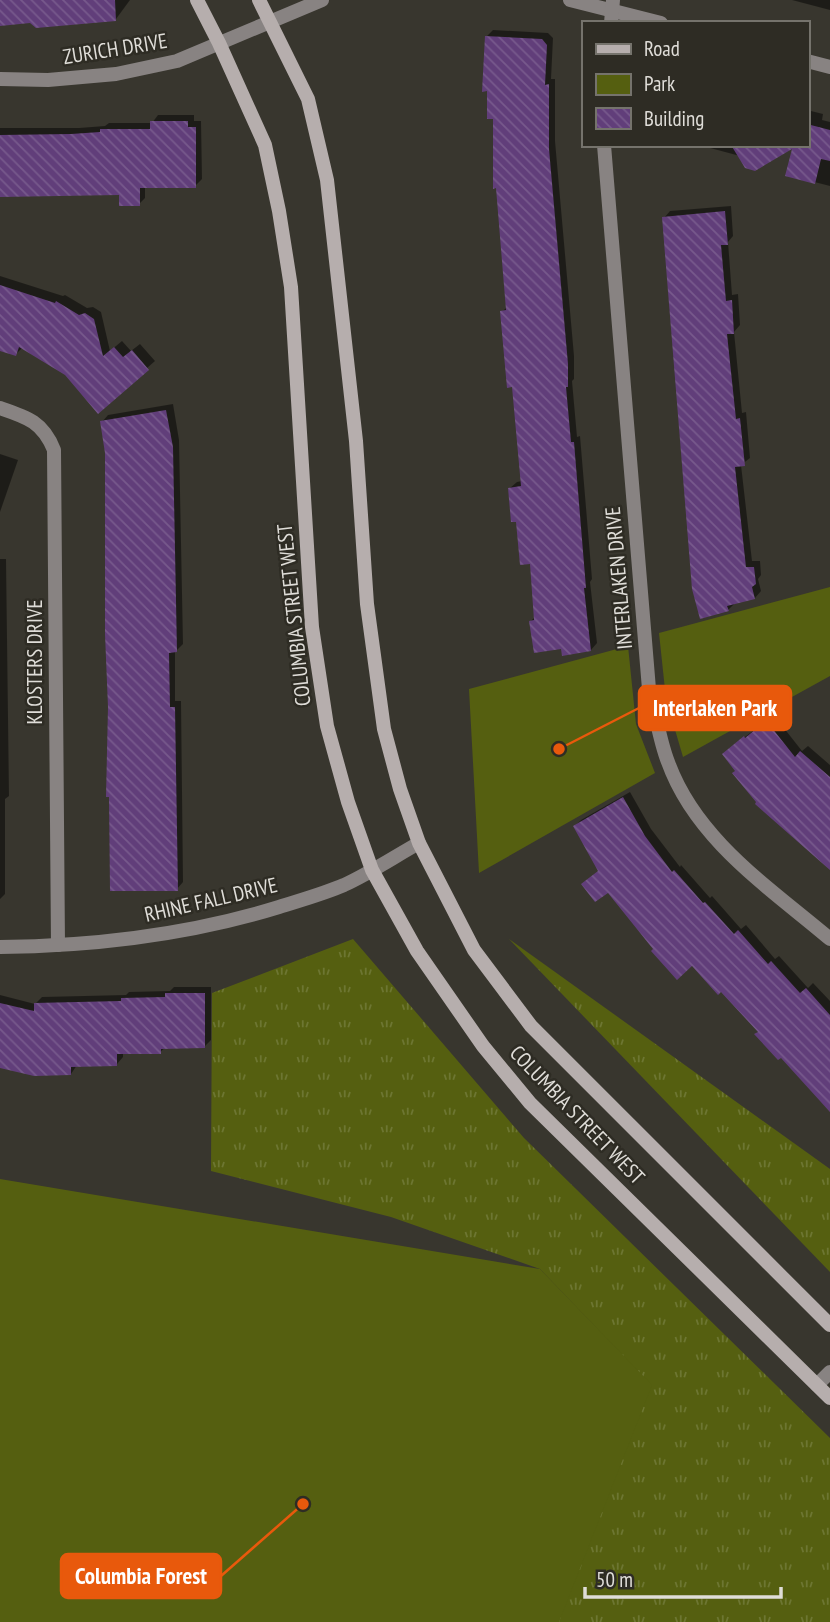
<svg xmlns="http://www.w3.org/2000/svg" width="830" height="1622" font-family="'PT Sans Narrow',sans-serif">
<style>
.grass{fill:url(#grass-tufts)}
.green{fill:#555f10}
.shadow{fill:#0007}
.building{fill:url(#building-back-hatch)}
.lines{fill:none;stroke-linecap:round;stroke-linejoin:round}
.minor{stroke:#888382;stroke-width:14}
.secondary{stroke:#b6aead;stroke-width:14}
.labels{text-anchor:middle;stroke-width:5;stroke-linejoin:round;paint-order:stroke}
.street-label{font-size:21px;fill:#dfddd8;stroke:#2e2c24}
.leader{fill:none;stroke:#e8590c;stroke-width:2.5}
.callout-dot{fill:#e8590c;stroke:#2e2c24;stroke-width:2.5}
.callout{fill:#e8590c;stroke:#e8590c;stroke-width:2.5}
.callout-label{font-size:23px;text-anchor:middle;font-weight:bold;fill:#fff}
</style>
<defs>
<pattern id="grass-tufts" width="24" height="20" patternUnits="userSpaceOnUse" patternTransform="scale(1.75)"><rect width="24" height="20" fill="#555f10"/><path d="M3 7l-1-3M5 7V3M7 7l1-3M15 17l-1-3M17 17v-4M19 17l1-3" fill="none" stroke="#6d7632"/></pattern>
<pattern id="building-back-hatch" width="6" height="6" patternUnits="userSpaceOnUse" patternTransform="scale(1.75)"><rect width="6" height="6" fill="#613e7a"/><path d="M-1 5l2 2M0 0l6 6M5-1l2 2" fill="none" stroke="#77598c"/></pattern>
</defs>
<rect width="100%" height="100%" fill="#38362e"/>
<g class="grass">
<polygon points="353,939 524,1138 830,1438 830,1622 550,1622 651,1385 540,1269 391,1217 211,1171 212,993"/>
<polygon points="509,939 830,1169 830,1272"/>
</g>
<g class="green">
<polygon points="830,587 830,676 683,757 666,699 659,633"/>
<polygon points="628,646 636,724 655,773 479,873 469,689"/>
<polygon points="0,1179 540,1269 652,1385 559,1622 0,1622"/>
</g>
<g class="shadow">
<polygon points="0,0 130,0 116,19 0,24"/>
<polygon points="792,0 830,0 830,10"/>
<polygon points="493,30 548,33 553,38 551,79 555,79 555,141 574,356 574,379 572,381 577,437 580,436 592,579 590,582 597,643 591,650 563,647 531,621 535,617 531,562 510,488 517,482 522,481 514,386 502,312 507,307 495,117 486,37"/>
<polygon points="807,110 823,114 822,120 830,122 830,186 787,175 807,145"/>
<polygon points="158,115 194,115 194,121 201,121 202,179 195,186 145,186 145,198 139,204 121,193 0,195 0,128 79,128 105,126 109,123 152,123"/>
<polygon points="699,145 794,145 740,156"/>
<polygon points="731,206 733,236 728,242 732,295 738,294 740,325 734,332 742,413 746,412 750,458 741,465 752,561 760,561 761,575 758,579 761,591 755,598 735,603 728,610 701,616 664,218 670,211"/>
<polygon points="0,276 63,296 65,295 87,308 93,307 101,312 110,351 122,341 131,351 140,344 155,361 98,411 66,374 23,347 16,354 0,349"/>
<polygon points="173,404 179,440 183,644 175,652 175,701 181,701 183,882 177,889 109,654 107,453 102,422 108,415"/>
<polygon points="0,454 18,460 0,512"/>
<polygon points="0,559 6,559 9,796 5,799 5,894 0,899"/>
<polygon points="776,718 802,751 808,746 830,765 830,868 759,802 737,770 730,748 769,719 771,722"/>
<polygon points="630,792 651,829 680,867 681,865 710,898 712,896 741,929 746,925 775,959 779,956 808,988 813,983 830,1001 830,1091 760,1031 721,990 692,963 655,949 600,870 575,826 581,820"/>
<polygon points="174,987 211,987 211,1040 204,1047 166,1047 160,1052 123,1053 123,1057 117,1064 77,1065 71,1074 0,1066 0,995 35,1004 42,997 126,995 129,992 170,991"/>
</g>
<g class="building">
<polygon points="0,0 115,0 116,21 36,28 30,23 0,26"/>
<polygon points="485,36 542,39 547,45 545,85 549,84 549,149 568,364 568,387 566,387 571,442 574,442 586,588 584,588 591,651 562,656 561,649 534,653 529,621 534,620 530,564 520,565 516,522 511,522 508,488 521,486 512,387 507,388 500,311 506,310 496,188 493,189 493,119 487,119 487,91 482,92"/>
<polygon points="150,121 188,121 188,127 196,127 196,188 140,188 140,206 119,206 119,195 0,197 0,135 71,134 100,132 100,129 150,129"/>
<polygon points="807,124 830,130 830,161 821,159 815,184 785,176 792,149 755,171 745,168 731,145 807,145"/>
<polygon points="725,211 728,245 721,245 726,301 732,300 734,334 727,334 736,419 740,418 745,466 735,467 746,567 754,567 756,584 752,587 755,599 727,606 729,611 700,619 692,589 662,217"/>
<polygon points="0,285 55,303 56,301 79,315 85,313 94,319 103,356 114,347 123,357 132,350 149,370 98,414 65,375 19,347 16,356 0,351"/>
<polygon points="166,410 173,447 177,652 169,653 170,707 175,707 178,891 110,891 109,797 106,797 108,707 105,634 105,453 100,421"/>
<polygon points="768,723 795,757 800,751 830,777 830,870 755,804 756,802 732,773 735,771 722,754 744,736 745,738 762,724 764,727"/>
<polygon points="623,797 645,836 672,872 674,870 703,903 705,902 734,934 738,930 768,964 771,961 800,993 806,988 830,1015 830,1112 781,1058 778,1060 754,1034 758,1032 721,992 718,995 692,966 677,980 651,951 653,949 608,893 595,902 581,884 598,871 573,826"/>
<polygon points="165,993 205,993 205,1048 161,1049 161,1054 117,1054 117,1066 71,1067 71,1075 34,1076 0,1068 0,1003 34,1011 34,1003 121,1001 121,998 165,997"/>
</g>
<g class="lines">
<g class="minor">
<polyline points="570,0 661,23"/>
<polyline points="611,23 613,0"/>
<polyline points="807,61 830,67"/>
<polyline points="0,79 48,80 116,74 177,61 322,0"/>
<path d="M 604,145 L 649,689 C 656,713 659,739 668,762 C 696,840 770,888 830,939"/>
<path d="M 0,408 C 27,417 43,422 54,450 L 58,945"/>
<path d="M 0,947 C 95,946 188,935 279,907 C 301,900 323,894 344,885 C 370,873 394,857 419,843"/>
<polyline points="817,1385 830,1372"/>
</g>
<g class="secondary">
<polyline points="197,0 219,43 265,145 279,211 291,287 312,627 327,726 348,802 372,870 417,951 483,1046 530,1103 830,1398"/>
<polyline points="259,0 308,99 327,180 356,441 367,604 384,729 400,789 419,843 474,950 531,1026 830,1325"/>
</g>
</g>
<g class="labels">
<g class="street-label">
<text transform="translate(115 49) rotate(-9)" y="7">ZURICH DRIVE</text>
<text transform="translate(619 578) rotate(-95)" y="7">INTERLAKEN DRIVE</text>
<text transform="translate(294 615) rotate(-96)" y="7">COLUMBIA STREET WEST</text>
<text transform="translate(35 662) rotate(-90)" y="7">KLOSTERS DRIVE</text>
<text transform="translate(211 900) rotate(-13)" y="7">RHINE FALL DRIVE</text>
<text transform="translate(577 1115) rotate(46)" y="7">COLUMBIA STREET WEST</text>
</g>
</g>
<path class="leader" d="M559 749L639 708M303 1504L221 1576"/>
<g class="callout-dot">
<circle cx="559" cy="749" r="7"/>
<circle cx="303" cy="1504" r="7"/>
</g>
<g class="callout">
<rect x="639" y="686" width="152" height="44" rx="7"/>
<rect x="61" y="1554" width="160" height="44" rx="7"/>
</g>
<g class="callout-label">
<text x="715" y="716">Interlaken Park</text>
<text x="141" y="1584">Columbia Forest</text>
</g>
<rect x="582" y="21" width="228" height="126" fill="#2e2c24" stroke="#75736c" stroke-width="2"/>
<rect x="596" y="44" width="35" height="10" fill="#b6aead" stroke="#75736c" stroke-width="2"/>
<text x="644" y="56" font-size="21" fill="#dfddd8">Road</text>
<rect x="596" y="74" width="35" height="21" fill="#555f10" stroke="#75736c" stroke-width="2"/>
<text x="644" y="91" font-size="21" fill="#dfddd8">Park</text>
<rect x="596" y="108" width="35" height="21" fill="url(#building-back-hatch)" stroke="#75736c" stroke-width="2"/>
<text x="644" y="126" font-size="21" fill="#dfddd8">Building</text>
<path d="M585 1587v10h196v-10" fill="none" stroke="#dfddd8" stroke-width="3.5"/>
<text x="596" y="1587" font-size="21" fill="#dfddd8" stroke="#2e2c24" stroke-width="5" paint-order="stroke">50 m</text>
</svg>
